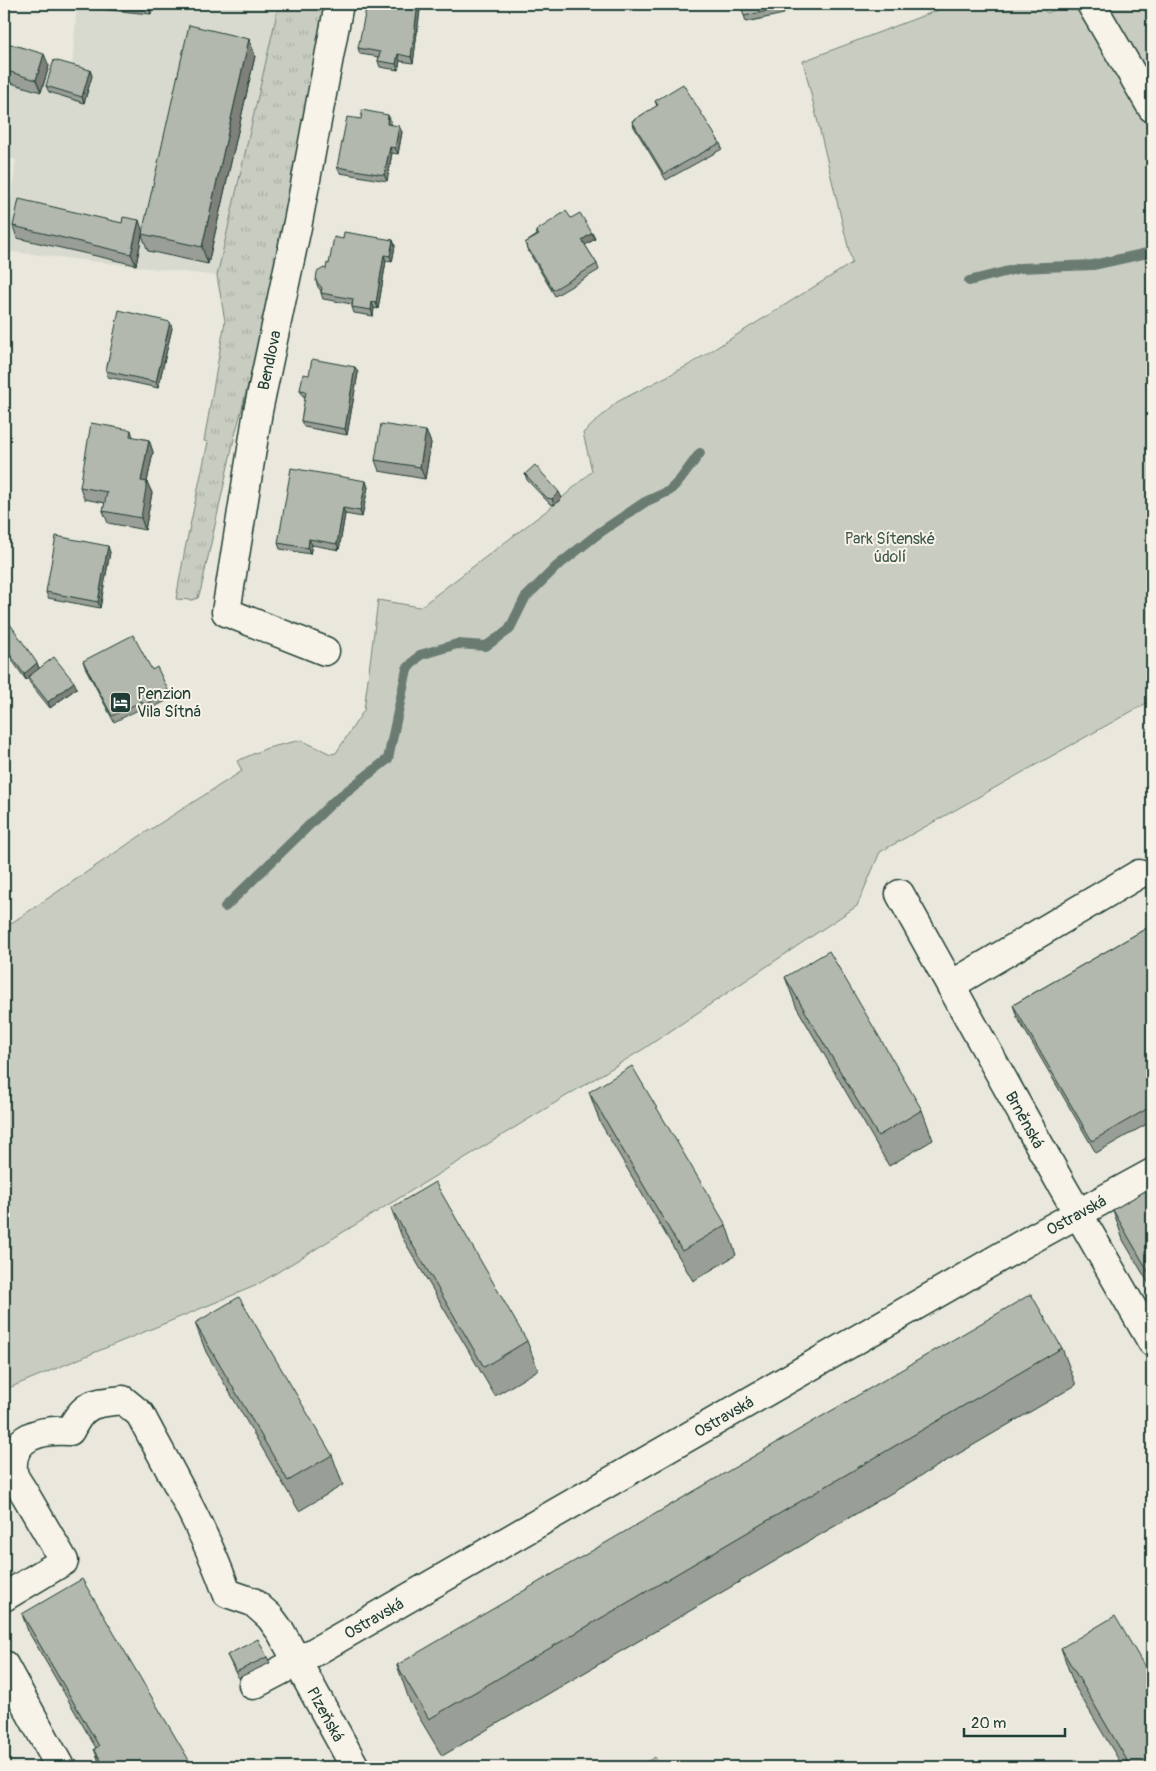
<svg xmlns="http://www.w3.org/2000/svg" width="1156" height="1771" font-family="Pangolin,sans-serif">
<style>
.built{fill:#d9dacf}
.grass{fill:url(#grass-tufts);stroke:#74847a}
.green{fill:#c8ccc1;stroke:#74847a}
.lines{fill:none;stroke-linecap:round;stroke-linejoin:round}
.stream{stroke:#6a7c72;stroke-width:10}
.minor-casing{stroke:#1f3d34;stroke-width:31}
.minor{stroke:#f7f3e8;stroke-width:28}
.wall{fill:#999e96;stroke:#1f3d34}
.shaded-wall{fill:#7d817a;stroke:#1f3d34}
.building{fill:#b2b8ae;stroke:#1f3d34}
.labels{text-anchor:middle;stroke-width:4;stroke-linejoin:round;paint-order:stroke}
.street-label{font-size:16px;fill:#1f3d34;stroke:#f7f3e8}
.park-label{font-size:16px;fill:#415a50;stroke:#f7f3e8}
.poi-label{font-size:16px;fill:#1f3d34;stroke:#f7f3e8;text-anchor:start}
</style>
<defs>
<pattern id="grass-tufts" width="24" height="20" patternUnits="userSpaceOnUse" patternTransform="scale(1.25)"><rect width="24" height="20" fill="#c8ccc1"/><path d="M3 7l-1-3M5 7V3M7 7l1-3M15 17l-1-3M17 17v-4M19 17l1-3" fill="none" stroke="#abb0a6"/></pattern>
</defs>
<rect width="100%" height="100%" fill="#eae8dd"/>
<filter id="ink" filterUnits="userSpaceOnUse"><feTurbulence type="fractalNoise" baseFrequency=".02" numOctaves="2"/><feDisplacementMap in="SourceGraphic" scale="10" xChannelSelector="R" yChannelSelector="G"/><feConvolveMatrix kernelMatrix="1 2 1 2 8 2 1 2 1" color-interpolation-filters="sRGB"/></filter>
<g filter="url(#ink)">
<polygon class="built" points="77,4 279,4 217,276 5,251 16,160 4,156 4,50 72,70"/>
<polygon class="grass" points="279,4 327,4 290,199 261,334 234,439 201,589 198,598 192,600 176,599 185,549 208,442 204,441 225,321 217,276"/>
<g class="green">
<polygon points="954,4 1039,4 1047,13 1068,4 1152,4 1152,700 880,852 857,906 645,1048 255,1286 4,1390 4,928 137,838 242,771 237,761 267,748 301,740 331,754 336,753 364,710 378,600 420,607 554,505 592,471 583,433 617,402 687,366 852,263 803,61"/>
<polygon points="655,1757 662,1767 638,1767"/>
</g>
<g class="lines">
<g class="stream">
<polyline points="969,281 1020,268 1093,265 1152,252"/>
<polyline points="225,907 333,802 388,759 407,669 420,655 457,644 486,646 509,630 525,598 556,567 599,533 645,502 669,491 680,480 700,453"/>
</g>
<defs>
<g id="minor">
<polyline points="1091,4 1152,108"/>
<path id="s1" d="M 325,651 L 226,612 L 258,411 L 298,222 L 339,4"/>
<path id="s2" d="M 900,894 L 1060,1182 L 1152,1342"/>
<polyline points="951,985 1139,874"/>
<path id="s3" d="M 4,1597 L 64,1561 C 51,1539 38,1516 25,1494 C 21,1487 13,1477 13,1470 C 10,1435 43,1429 70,1431 C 84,1402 94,1403 123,1400 L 140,1414 C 171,1473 205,1530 227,1593 L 253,1602 L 270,1617 L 281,1632 L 355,1767"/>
<polyline points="4,1665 60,1767"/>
<path id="s4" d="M 253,1685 L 297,1662 L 1028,1241 L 1152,1173"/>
</g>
</defs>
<use href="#minor" class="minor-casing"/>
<use href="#minor" class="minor"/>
</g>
<g class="wall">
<polygon points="76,4 151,4 151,14 77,7"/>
<polygon points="637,4 661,4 661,8 638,9"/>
<polygon points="741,4 782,4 784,14 746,22"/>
<polygon points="420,10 413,63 400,61 398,70 380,67 378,61 379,57 360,54 358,48"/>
<polygon points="249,39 255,56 208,264 148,251 142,235 136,265 17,238 13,226 142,231"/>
<polygon points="4,42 49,66 41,92 4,81"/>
<polygon points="90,70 92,76 84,103 49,92 46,86"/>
<polygon points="655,101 720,143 722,149 666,180 634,127 632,121 657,106"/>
<polygon points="361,119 391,121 390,124 402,132 398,154 392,153 387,181 340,173 337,167"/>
<polygon points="571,218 592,233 595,239 585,245 597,264 599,270 555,296 527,249 525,243 537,235 536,231"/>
<polygon points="343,239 393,240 395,246 392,262 386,261 378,309 374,308 373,316 354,313 352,307 352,304 323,299 321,293 321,291 318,287 316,281 326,269"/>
<polygon points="172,328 158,388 108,377 106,371"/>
<polygon points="355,367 358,373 347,435 304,427 301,421 306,397 303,396 300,390 309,375"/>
<polygon points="131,430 133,437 149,440 153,452 147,482 152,493 145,530 108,523 103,511 105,503 84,499 80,487"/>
<polygon points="426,431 431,443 425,479 379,471 375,460"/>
<polygon points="525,474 562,498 554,505 550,504 527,480"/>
<polygon points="368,487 362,517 345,514 339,550 312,545 310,554 280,549 278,543"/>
<polygon points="110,552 100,608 48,598 46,592"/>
<polygon points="4,628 37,663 39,668 77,688 50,708 30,683 28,678 26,680 4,649"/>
<polygon points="83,661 152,670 169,692 172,698 146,711 144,707 114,722 85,667"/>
<polygon points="1152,925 1152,1121 1096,1153 1017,1017 1013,1005"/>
<polygon points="785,977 922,1110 933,1140 889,1166 796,1006"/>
<polygon points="589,1092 726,1225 736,1255 693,1281 600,1122"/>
<polygon points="1152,1187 1152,1289 1123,1240 1113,1210"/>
<polygon points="391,1208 527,1341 538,1370 495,1396 402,1237"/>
<polygon points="195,1323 332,1455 343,1485 299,1511 206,1352"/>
<polygon points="1062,1348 1076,1385 442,1756 410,1702 397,1665"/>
<polygon points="22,1614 193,1767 101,1767 94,1749 96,1748 28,1631"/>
<polygon points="1061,1648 1152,1767 1123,1767 1074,1685"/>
<polygon points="227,1655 267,1657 270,1663 238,1678"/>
</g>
<g class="shaded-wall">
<polygon points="147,4 151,4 151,14"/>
<polygon points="418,4 420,10 413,63 411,57"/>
<polygon points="249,39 255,56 208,264 202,247"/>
<polygon points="44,54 49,66 41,92 36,80"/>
<polygon points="398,54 400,61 398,70 396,64"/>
<polygon points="90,70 92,76 84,103 82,97"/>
<polygon points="388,115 391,121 389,130 387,124"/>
<polygon points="399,126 402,132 398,154 395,148"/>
<polygon points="390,147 392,153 387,181 384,175"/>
<polygon points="139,220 143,232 142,234 142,235 136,265 131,254"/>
<polygon points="592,233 595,239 584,246 582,240"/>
<polygon points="393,240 395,246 392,262 390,256"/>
<polygon points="384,255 386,261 378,309 376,303"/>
<polygon points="372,302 374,308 373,316 371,310"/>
<polygon points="170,322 172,328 158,388 156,382"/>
<polygon points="355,367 358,373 347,435 345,429"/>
<polygon points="426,431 431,443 425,479 420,467"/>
<polygon points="149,440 153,452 147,482 152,493 145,530 141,518 141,481"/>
<polygon points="366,481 368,487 362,517 360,511"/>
<polygon points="559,492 562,498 554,505 552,499"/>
<polygon points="343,508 345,514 339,550 337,544"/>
<polygon points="309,539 312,545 310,554 308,548"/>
<polygon points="108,546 110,552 100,608 98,602"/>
<polygon points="37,663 39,669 26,680 24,674"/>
<polygon points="74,682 77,688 50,708 48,702"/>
</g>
<g class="building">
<polygon points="367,4 418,4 411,57 398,54 396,64 378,61 380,52 358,48"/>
<polygon points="741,4 781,4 782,8 744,16"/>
<polygon points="189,25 249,39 202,247 142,234"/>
<polygon points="4,42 44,54 36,80 4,70"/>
<polygon points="54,60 90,70 82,97 46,86"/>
<polygon points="683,84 720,143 664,174 632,121 658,105 655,101"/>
<polygon points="362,110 388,115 387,124 399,126 395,148 390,147 384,175 337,167 347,117 361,119"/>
<polygon points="19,199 122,223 123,217 139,220 131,254 13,226"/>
<polygon points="566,211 571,218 580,213 592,233 582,240 597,264 553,290 525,243 539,235 536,231"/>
<polygon points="344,232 393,240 390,256 384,255 376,303 372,302 371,310 352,307 353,299 321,293 322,288 316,281 317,272 324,268 326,269 327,263 329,264 334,237 343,239"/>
<polygon points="119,310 170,322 156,382 106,371"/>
<polygon points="312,359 355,367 345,429 301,421 306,391 300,390 303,374 309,375"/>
<polygon points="91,423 131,430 130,436 149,440 141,481 147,482 141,518 103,511 107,492 80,487"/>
<polygon points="381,424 426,431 420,467 375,460"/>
<polygon points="535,465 559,492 552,499 547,498 525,474"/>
<polygon points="291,468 366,481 360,511 343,508 337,544 309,539 308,548 278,543"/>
<polygon points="56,536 108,546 98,602 46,592"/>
<polygon points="10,624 37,663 24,674 4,646 4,628"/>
<polygon points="133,635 152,670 157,667 169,692 144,705 142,701 112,716 83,661"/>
<polygon points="54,657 74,682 48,702 28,677"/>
<polygon points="1152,925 1152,1106 1092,1141 1013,1005"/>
<polygon points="829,951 922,1110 878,1136 785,977"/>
<polygon points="632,1066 726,1225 682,1251 589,1092"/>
<polygon points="435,1182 527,1341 484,1367 391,1208"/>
<polygon points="1152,1187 1152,1278 1113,1210"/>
<polygon points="1031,1294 1062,1348 429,1719 397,1665"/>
<polygon points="239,1297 332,1455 288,1481 195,1323"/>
<polygon points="82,1579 193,1767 105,1767 94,1749 99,1746 22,1614"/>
<polygon points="1115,1616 1152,1679 1152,1767 1131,1767 1061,1648"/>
<polygon points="258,1639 267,1657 236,1672 227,1655"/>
<polygon points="867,1761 871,1767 856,1767"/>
</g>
</g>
<defs>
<symbol id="hotel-square" viewBox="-11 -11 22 22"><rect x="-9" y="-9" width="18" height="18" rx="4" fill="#1f3d34" stroke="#f7f3e8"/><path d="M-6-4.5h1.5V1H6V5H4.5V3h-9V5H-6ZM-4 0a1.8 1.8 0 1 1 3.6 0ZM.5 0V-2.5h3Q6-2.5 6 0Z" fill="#fff"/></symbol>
</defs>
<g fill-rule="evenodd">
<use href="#hotel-square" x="108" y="690" width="25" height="25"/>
</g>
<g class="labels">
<g class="street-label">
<text dy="6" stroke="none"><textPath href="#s1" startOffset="362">Bendlova</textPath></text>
<text dy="6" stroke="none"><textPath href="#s2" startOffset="258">Brněnská</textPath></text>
<text dy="6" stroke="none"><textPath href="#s4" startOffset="948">Ostravská</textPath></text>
<text dy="6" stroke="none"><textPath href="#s4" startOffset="542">Ostravská</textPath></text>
<text dy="6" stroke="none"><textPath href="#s4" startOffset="138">Ostravská</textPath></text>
<text dy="6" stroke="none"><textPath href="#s3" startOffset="705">Plzeňská</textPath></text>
</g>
<g class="park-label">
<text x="890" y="544">Park Sítenské<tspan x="890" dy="18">údolí</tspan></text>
</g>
<g class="poi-label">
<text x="137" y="699">Penzion<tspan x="137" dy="18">Vila Sítná</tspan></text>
</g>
</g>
<rect width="1156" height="1771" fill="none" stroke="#f7f3e8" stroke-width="20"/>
<rect x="10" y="10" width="1136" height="1751" fill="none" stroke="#1f3d34" stroke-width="2" filter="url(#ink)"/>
<path d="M964 1728v8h101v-8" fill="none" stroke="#1f3d34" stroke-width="2.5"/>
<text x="971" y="1728" font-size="15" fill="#1f3d34" stroke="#f7f3e8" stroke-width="4" paint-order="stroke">20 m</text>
</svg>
